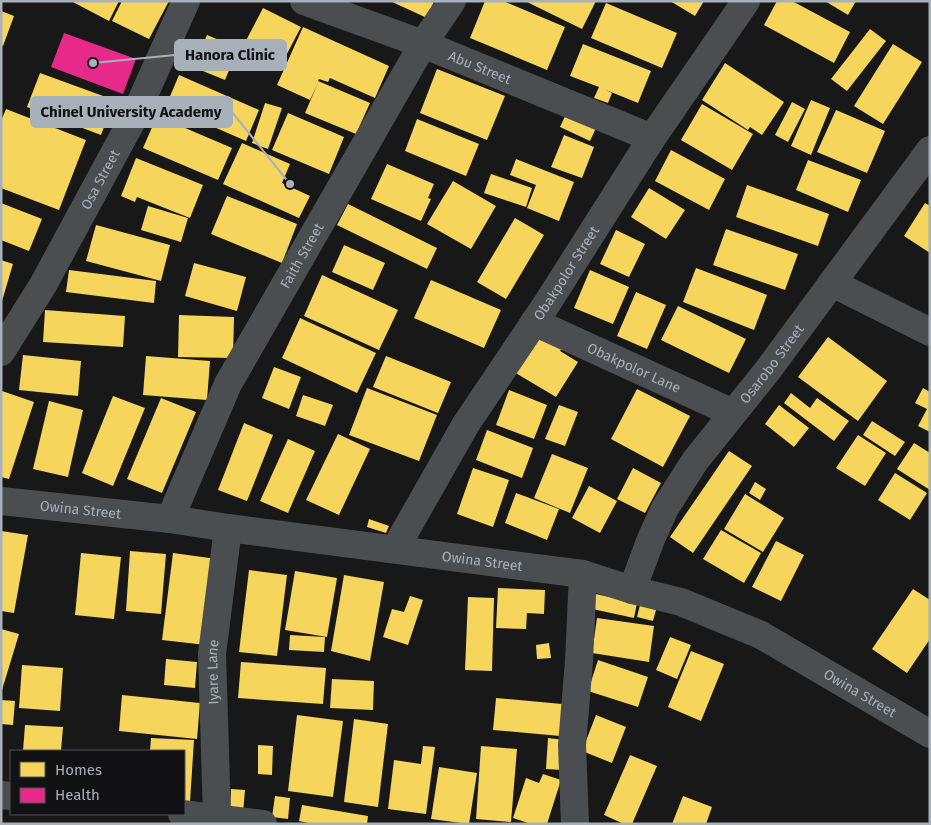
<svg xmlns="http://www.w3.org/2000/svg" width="931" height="825" font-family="'Fira Sans',sans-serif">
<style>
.homes{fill:#f6d55c}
.health{fill:#e7298a}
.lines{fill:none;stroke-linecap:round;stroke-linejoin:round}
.minor{stroke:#4b4e51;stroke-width:28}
.labels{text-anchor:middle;stroke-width:5;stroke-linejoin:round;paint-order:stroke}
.street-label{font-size:14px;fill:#a8b0ba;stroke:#121214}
.leader{fill:none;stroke:#a8b0ba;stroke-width:2}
.callout-dot{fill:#a8b0ba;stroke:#121214;stroke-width:2}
.callout{fill:#a8b0ba;stroke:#a8b0ba;stroke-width:2}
.callout-label{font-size:15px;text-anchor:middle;font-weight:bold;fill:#111}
</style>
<rect width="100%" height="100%" fill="#181818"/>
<g class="homes">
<polygon points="71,1 119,1 109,21"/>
<polygon points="122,1 169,1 149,39 112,21"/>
<polygon points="390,1 434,1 427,18"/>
<polygon points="485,1 503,1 565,27 547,70 470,38"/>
<polygon points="525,1 596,1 582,29"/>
<polygon points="670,1 704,1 695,16"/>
<polygon points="777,1 792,1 850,32 834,63 764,25"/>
<polygon points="825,1 856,1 848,15"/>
<polygon points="606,3 677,33 662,68 591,38"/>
<polygon points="263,8 301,27 278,71 240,52"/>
<polygon points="1,11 14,16 3,46 1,45"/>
<polygon points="303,27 389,66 375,98 330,78 328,82 319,79 318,81 370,103 356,134 305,113 318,83 310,100 277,85"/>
<polygon points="870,29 886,41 847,91 831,79"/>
<polygon points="207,35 238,48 225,80 193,67"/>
<polygon points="583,44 651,71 638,103 606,90 612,93 608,103 594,98 599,87 570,76"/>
<polygon points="893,44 922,62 883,124 854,106"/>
<polygon points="725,63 784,102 762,135 750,127 748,130 702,100"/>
<polygon points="437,69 505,96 487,140 420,113"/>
<polygon points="40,73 114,100 101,135 27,107"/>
<polygon points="179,75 259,110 246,141 166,106"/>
<polygon points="811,100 830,108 811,155 791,146"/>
<polygon points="792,102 805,109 788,142 775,135"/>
<polygon points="265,103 282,108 268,149 252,143"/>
<polygon points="702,104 753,134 732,170 681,140"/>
<polygon points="6,109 86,140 59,210 1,188 1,121"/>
<polygon points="836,110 885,131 867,173 817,152"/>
<polygon points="567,112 597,126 590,141 560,127"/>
<polygon points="288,113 344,137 329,174 272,150"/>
<polygon points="157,116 232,148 218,180 143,148"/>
<polygon points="417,119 479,144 466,176 405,151"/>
<polygon points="564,135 594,147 582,178 551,167"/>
<polygon points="242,143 290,164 282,183 310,196 299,218 223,184"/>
<polygon points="671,150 725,179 709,210 655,181"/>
<polygon points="136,158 203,185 190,218 137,197 135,202 121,196"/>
<polygon points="516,159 574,182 559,221 527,208 536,185 510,175"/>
<polygon points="808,160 861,180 848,212 796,190"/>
<polygon points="387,164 434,184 428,198 431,199 421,221 371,199"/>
<polygon points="491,174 532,188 526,207 484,193"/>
<polygon points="453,181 496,206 471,249 427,224"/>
<polygon points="747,185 829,214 818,246 736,217"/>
<polygon points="649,188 685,210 666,239 631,217"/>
<polygon points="227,196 297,224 282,263 211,234"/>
<polygon points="1,203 42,219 29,251 1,240"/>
<polygon points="925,203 930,206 930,253 904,236"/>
<polygon points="348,204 437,248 427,269 337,225"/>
<polygon points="148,206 188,218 181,242 141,230"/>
<polygon points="515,218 544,235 506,299 477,282"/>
<polygon points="96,225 170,245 161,281 86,261"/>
<polygon points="726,229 798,254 785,290 713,265"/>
<polygon points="616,230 645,244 629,277 600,264"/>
<polygon points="344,245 385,263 373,290 332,272"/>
<polygon points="1,260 13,264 2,301 1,301"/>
<polygon points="194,263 246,277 237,311 185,296"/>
<polygon points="696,268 767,295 754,330 683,302"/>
<polygon points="69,270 156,281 154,303 66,292"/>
<polygon points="590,270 629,287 613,324 574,308"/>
<polygon points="322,275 398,310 379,350 304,316"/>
<polygon points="431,280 501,310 484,348 414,318"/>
<polygon points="636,292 666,305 647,349 617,336"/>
<polygon points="678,306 746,339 729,373 661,340"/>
<polygon points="45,310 125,316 123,347 43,342"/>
<polygon points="179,315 234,317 233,358 178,357"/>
<polygon points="300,318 376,353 357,393 282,358"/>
<polygon points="541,328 566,343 560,351 578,362 556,397 514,372"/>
<polygon points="828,337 887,381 858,421 798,377"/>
<polygon points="23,355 81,361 78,396 19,390"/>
<polygon points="146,356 210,361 207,400 143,395"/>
<polygon points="386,356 451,382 438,413 373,387"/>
<polygon points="274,367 301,377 289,409 262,398"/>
<polygon points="367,388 437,415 419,461 349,435"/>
<polygon points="923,388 930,392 930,432 918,426 927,409 915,403"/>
<polygon points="637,389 690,416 663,467 611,439"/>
<polygon points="509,390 547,405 534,439 496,425"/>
<polygon points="2,391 34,402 9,479 1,477"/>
<polygon points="791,393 810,408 817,398 849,421 834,441 784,403"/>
<polygon points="303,395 333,405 325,426 296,416"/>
<polygon points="113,396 145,408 113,486 82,473"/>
<polygon points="161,398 196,412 162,493 127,479"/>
<polygon points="49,401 83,410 68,477 33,469"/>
<polygon points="559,405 578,412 565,446 545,439"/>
<polygon points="779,405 809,428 794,447 765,424"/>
<polygon points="872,421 905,442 895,456 863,435"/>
<polygon points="244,423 273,435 247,501 218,490"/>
<polygon points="487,430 533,448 522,478 476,460"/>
<polygon points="338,434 370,449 339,515 306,500"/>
<polygon points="858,435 886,453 865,486 836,468"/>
<polygon points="288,439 315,451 288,513 260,501"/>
<polygon points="914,443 930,453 930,490 897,469"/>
<polygon points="729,451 752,466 693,553 670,537"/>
<polygon points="552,454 588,468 570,513 534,498"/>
<polygon points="473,468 509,480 493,527 457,514"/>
<polygon points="633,468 661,483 645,513 617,499"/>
<polygon points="895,473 927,493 910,520 878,500"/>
<polygon points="755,482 766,489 760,500 749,493"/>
<polygon points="589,486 617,501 600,533 572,518"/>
<polygon points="516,493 559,509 547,540 505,523"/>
<polygon points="745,494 784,518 763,552 724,529"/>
<polygon points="369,519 389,526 386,533 367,527"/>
<polygon points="721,530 761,553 744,583 703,559"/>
<polygon points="1,531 28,535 14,613 1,611"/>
<polygon points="776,541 804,555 781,601 752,587"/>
<polygon points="130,551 166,554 161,614 126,611"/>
<polygon points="81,553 121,557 114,619 75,615"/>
<polygon points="173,553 217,559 206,645 162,640"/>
<polygon points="249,570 287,575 277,656 239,652"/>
<polygon points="295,571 337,578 327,637 285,630"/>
<polygon points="344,575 384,582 370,661 331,651"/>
<polygon points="498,588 545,590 544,614 527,613 526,629 496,628"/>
<polygon points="913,589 930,600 930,639 907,673 872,649"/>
<polygon points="591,593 637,603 634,618 588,608"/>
<polygon points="410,596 423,600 408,645 383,637 392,609 404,612"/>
<polygon points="468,597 494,598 492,671 465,670"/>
<polygon points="640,605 656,610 653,621 637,617"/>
<polygon points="597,618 654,626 649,662 592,653"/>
<polygon points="1,629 19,634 2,690 1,690"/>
<polygon points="290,635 325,637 324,652 289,650"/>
<polygon points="670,637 691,645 677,679 656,670"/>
<polygon points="549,643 551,658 537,659 536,645"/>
<polygon points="691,651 724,664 701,721 668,707"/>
<polygon points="166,659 197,662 195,688 164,685"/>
<polygon points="598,660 648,677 638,707 588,691"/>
<polygon points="241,662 326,668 323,704 238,698"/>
<polygon points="22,665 63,668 60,711 19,708"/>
<polygon points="332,679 374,681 373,710 330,708"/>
<polygon points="122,695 200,703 197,739 119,731"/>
<polygon points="496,698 562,704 560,736 493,730"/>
<polygon points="1,700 15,701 13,725 1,724"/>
<polygon points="297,715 343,721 333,797 288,791"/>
<polygon points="596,715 626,727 612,763 582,751"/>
<polygon points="354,719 388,724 378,807 344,802"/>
<polygon points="25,725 63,727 61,751 23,751"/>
<polygon points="151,738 194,740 190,802 184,801 184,751 150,751"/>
<polygon points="548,738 564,740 562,770 546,769"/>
<polygon points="258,745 273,746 272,775 258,774"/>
<polygon points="423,746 435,747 426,814 388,809 394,760 421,764"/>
<polygon points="481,746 517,749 511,822 476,819"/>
<polygon points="630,755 657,766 632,824 624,824 604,815"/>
<polygon points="439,767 477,773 469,824 431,819"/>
<polygon points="543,774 561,780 547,824 531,824 513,818 526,778 539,783"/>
<polygon points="231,789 245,790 243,813 230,812"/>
<polygon points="275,796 290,798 288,819 272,817"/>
<polygon points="683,796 712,807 706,824 672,824"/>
<polygon points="302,805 368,816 367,824 313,824 299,821"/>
</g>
<polygon class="health" points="64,33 136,59 123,94 51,67"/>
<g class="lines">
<g class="minor">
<path id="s1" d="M 304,1 L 423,44 L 652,138"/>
<polyline points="832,283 930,332"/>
<path id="s2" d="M 534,322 L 733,413"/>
<path id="s3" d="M 1,352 L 43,285 L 135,115 L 186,1"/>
<path id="s4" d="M 1,501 L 170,519 L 228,528 L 583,574 L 632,590 L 681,602 L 761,635 L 930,734"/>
<path id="s5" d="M 170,519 L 228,384 L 423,44 L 452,1"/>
<path id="s6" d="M 395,549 L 466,424 L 548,302 L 652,138 L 746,1"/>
<path id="s7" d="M 632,590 L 651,539 L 665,508 L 695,461 L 768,370 L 930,150"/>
<polyline points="1,795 11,796"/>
<polyline points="182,814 263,824"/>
<path id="s8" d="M 217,817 L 212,654 L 228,528"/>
<polyline points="575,824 572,745 579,661 583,574"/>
</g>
</g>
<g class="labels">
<g class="street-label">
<text dy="5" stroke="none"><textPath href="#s1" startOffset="188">Abu Street</textPath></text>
<text dy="5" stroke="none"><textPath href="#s3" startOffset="199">Osa Street</textPath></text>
<text dy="5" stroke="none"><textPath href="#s5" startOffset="295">Faith Street</textPath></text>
<text dy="5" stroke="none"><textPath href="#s6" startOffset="325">Obakpolor Street</textPath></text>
<text dy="5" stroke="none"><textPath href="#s7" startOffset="268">Osarobo Street</textPath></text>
<text dy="5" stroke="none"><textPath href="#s2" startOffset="110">Obakpolor Lane</textPath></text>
<text dy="5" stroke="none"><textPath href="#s4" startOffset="80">Owina Street</textPath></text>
<text dy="5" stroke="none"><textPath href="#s4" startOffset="485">Owina Street</textPath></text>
<text dy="5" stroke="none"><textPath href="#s8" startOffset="145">Iyare Lane</textPath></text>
<text dy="5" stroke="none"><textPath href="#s4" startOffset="890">Owina Street</textPath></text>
</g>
</g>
<path class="leader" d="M93 63L175 55M290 184L232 112"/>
<g class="callout-dot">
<circle cx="93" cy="63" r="5"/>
<circle cx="290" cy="184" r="5"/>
</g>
<g class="callout">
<rect x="175" y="40" width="111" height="30" rx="5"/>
<rect x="31" y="97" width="201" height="30" rx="5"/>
</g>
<g class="callout-label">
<text x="230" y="60">Hanora Clinic</text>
<text x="131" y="117">Chinel University Academy</text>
</g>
<rect width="931" height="825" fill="none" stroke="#a8b0ba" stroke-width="5"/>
<rect x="10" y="750" width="175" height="65" fill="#121214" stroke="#4e5156"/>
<rect x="20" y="762" width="25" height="15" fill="#f6d55c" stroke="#4e5156"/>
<text x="55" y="775" font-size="15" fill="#a8b0ba">Homes</text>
<rect x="20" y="788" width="25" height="15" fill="#e7298a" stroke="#4e5156"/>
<text x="55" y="800" font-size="15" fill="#a8b0ba">Health</text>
</svg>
